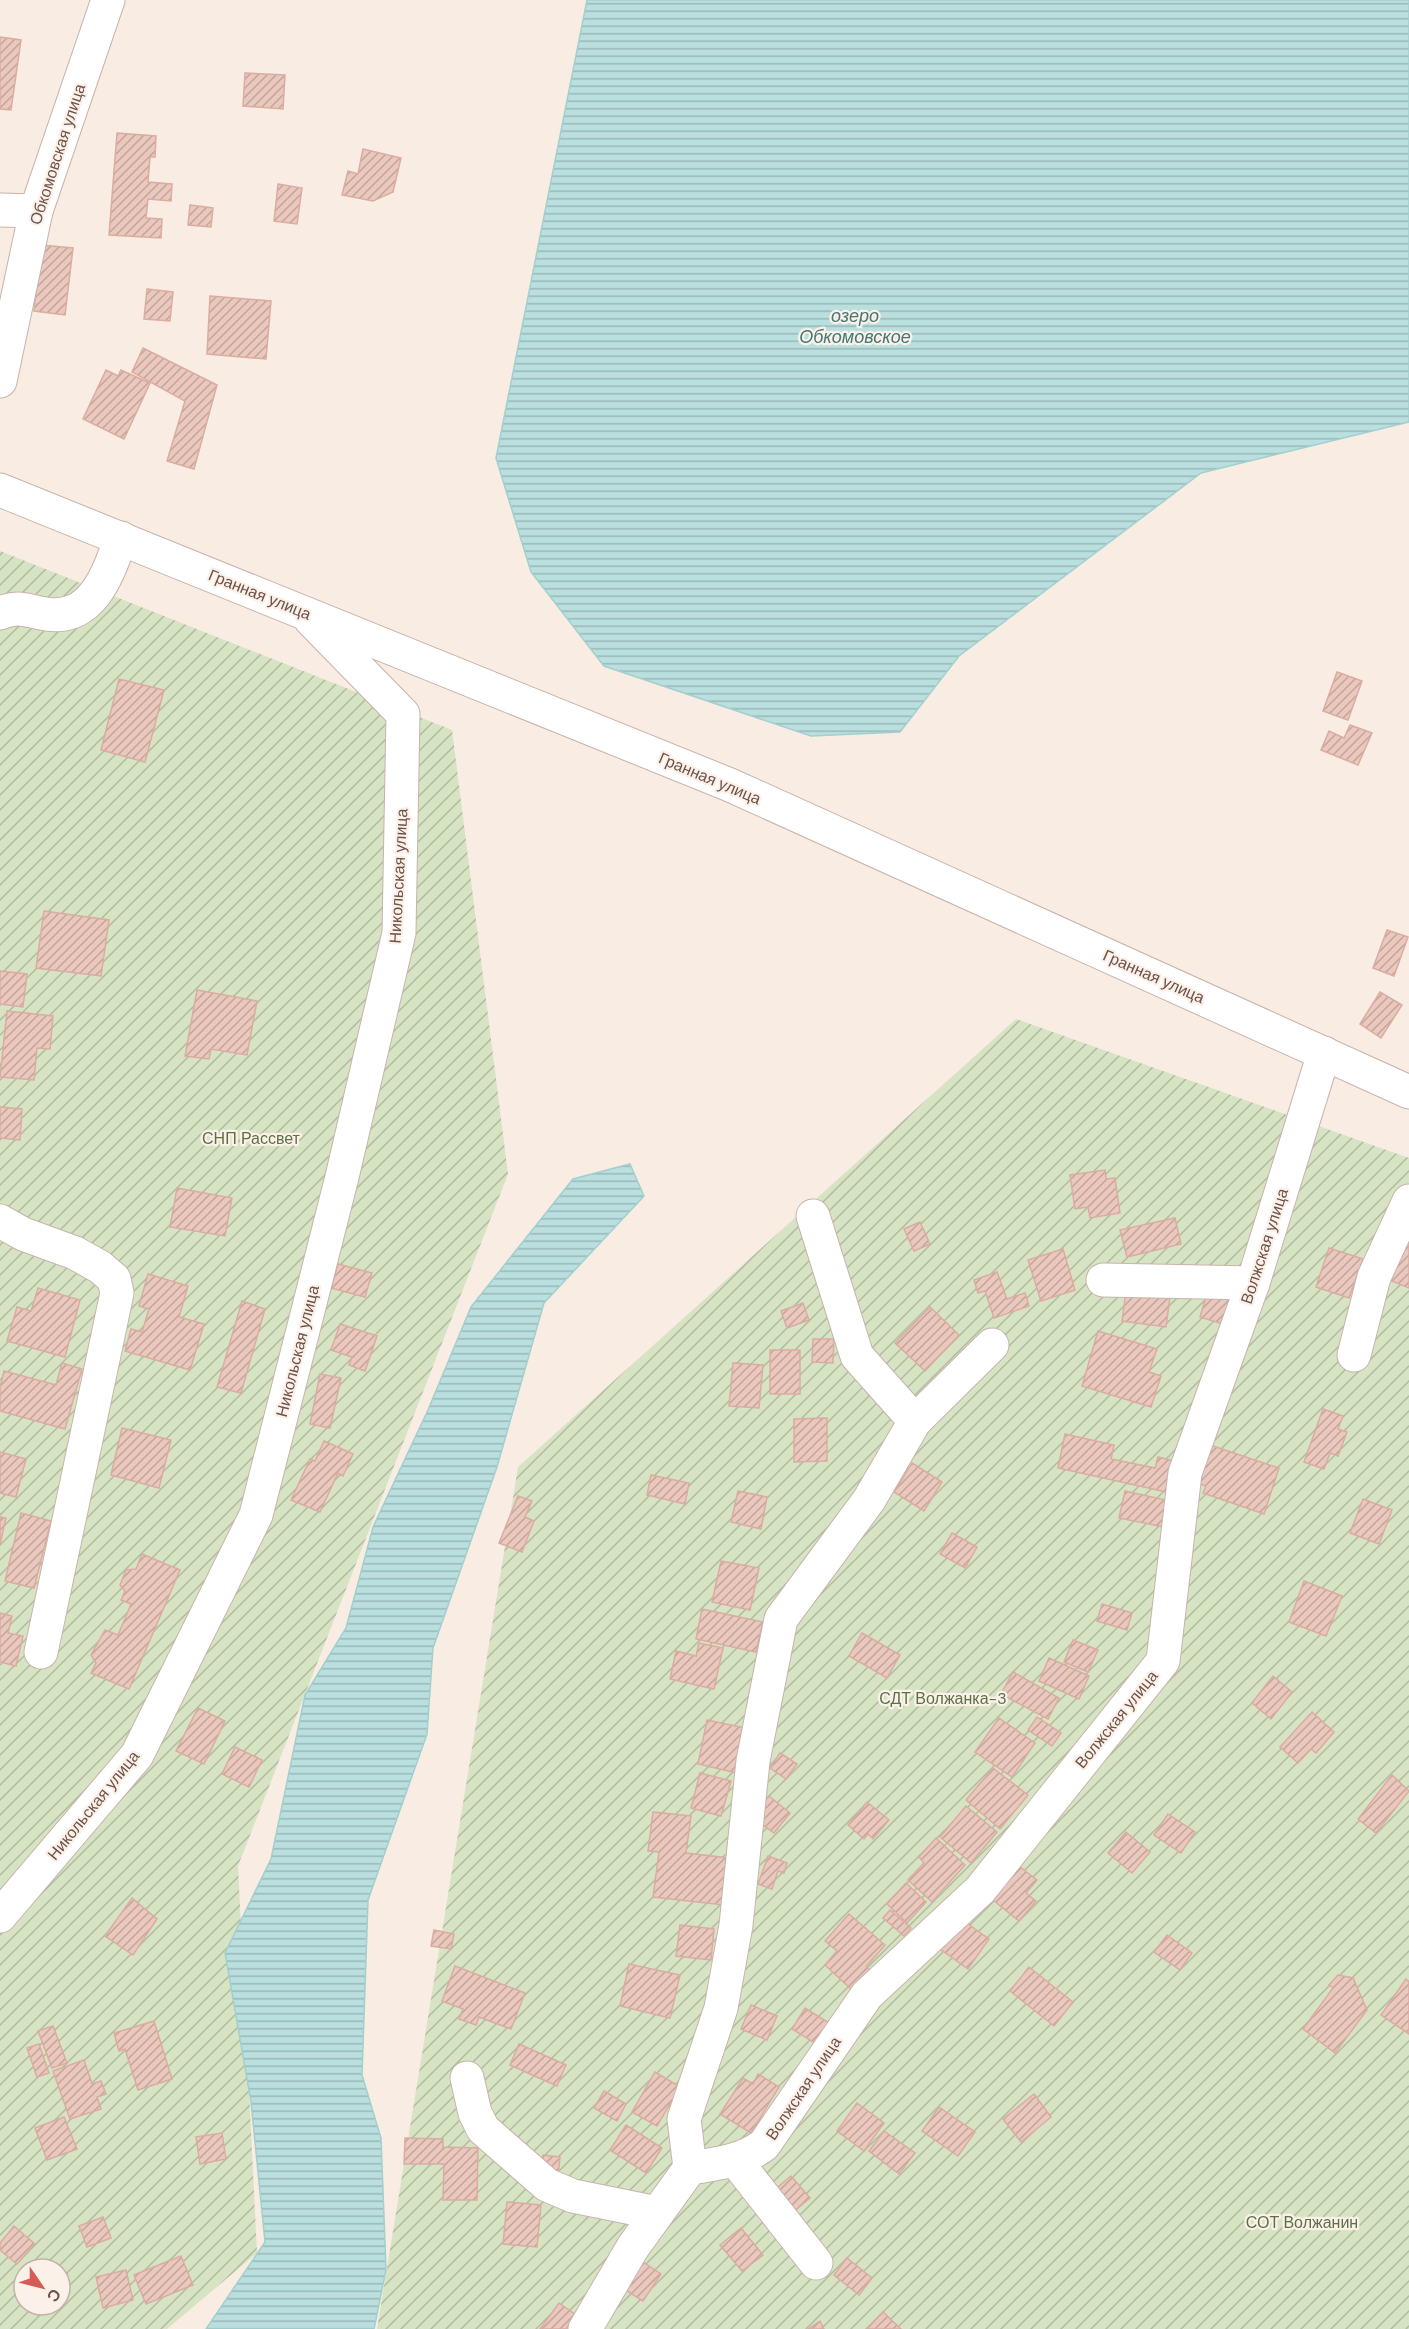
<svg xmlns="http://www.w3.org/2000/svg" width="1409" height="2329" font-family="'DM Sans',sans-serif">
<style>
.garden{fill:url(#garden-furrows);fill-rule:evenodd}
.water{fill:url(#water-rules);stroke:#a1d0cf;stroke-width:1.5}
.building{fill:url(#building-hatch);stroke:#dbaca0;stroke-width:1.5}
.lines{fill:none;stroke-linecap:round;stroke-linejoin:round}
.minor-casing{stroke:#c8b3ab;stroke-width:35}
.minor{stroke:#fff;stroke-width:33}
.labels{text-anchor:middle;stroke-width:4.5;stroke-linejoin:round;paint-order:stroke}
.street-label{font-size:16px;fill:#6d524c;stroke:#fcf1e8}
.park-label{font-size:16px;fill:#5a7245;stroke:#fcf1e8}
.water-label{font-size:18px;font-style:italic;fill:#457777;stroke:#fcf1e8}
</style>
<defs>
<pattern id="garden-furrows" width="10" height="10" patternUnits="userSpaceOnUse" patternTransform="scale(1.5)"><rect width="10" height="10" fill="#d6e4c3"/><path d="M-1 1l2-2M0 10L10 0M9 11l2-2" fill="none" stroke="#b2bba1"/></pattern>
<pattern id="water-rules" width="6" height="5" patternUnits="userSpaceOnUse" patternTransform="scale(1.5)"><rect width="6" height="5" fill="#badfdf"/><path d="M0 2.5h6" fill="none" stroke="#9bb7b7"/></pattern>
<pattern id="building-hatch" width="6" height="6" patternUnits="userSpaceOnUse" patternTransform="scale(1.5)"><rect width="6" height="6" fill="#ebc8bd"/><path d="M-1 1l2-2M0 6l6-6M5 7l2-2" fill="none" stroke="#c3a59c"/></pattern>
</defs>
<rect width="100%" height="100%" fill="#f9ece2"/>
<g class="garden">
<path d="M 0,551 L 452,730 L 508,1174 L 238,1866 L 257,2253 L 167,2329 L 0,2329 ZM 24,2269 L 60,2269 L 60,2305 L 24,2305 Z"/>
<polygon points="1016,1019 1409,1158 1409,2329 377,2329 518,1467"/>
</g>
<g class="water">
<polygon points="587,0 1409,0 1409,422 1201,473 959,656 900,732 811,736 604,666 531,572 496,458"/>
<polygon points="630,1164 644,1196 544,1303 497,1467 433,1648 427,1734 368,1900 362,2075 381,2138 386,2270 374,2329 206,2329 265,2242 251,2102 225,1953 271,1859 305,1695 346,1628 373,1527 428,1410 471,1307 573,1179"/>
</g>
<g class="building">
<polygon points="0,37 21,40 11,110 0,109"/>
<polygon points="245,73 285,75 283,109 243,106"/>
<polygon points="117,133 156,136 155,157 150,157 148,182 172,184 171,201 148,199 146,218 162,219 161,238 109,235"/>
<polygon points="363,149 401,158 393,192 373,201 342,195 348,171 358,174"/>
<polygon points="278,184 302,188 297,224 274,221"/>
<polygon points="190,205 213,208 211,227 188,225"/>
<polygon points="41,245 73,248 65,315 34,311"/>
<polygon points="147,289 173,292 170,321 144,319"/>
<polygon points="210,296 271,301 266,359 207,354"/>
<polygon points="143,348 217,385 194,469 167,461 185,401 132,372"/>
<polygon points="106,370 118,376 121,370 150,383 124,439 83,419"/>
<polygon points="1337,672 1362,681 1348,720 1323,711"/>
<polygon points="119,679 164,690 145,762 101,750"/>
<polygon points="1350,725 1372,733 1358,765 1321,750 1329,731 1344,738"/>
<polygon points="44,911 109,920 101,976 36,968"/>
<polygon points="1387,930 1408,937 1394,976 1373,968"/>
<polygon points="0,971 27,974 23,1007 0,1004"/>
<polygon points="197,990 257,1001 247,1055 211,1049 209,1059 185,1056"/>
<polygon points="1380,992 1402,1005 1381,1038 1360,1024"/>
<polygon points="7,1011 53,1016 50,1049 37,1048 34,1080 0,1077"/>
<polygon points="0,1107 22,1109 20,1140 0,1138"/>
<polygon points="1105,1170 1106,1179 1115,1178 1120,1213 1090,1218 1088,1207 1075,1209 1070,1175"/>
<polygon points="177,1188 232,1198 225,1236 170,1227"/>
<polygon points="1175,1218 1181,1244 1127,1257 1120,1230"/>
<polygon points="920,1222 930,1244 914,1251 904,1229"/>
<polygon points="1409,1238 1409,1288 1382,1277"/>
<polygon points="1329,1248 1363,1259 1349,1298 1316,1287"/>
<polygon points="1063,1249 1075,1290 1041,1301 1028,1260"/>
<polygon points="338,1264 372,1273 365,1297 331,1288"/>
<polygon points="997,1272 1007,1299 1025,1293 1029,1306 994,1318 985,1291 978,1293 974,1280"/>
<polygon points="148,1274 188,1286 179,1317 204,1324 190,1370 125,1351 131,1329 142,1332 149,1309 139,1306"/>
<polygon points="1209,1286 1232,1293 1223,1324 1200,1317"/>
<polygon points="38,1288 80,1300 65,1357 7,1341 17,1307 31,1311"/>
<polygon points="1126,1291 1170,1297 1166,1327 1122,1321"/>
<polygon points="242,1301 265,1309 241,1393 217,1387"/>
<polygon points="803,1303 809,1320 787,1328 781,1311"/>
<polygon points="930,1307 959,1335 925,1371 895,1343"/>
<polygon points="340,1324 377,1336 365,1371 349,1365 352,1357 331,1350"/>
<polygon points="1098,1331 1157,1349 1149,1372 1161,1376 1151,1407 1082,1386"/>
<polygon points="813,1339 834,1339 833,1363 812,1362"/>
<rect x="770" y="1350" width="30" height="44"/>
<polygon points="62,1363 82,1369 65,1429 0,1411 0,1387 4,1371 56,1385"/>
<polygon points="733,1363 763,1365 759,1408 729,1406"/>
<polygon points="320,1374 341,1378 330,1428 310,1424"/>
<polygon points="1323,1409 1343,1416 1338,1429 1347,1432 1338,1456 1330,1453 1324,1469 1304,1462"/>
<polygon points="827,1418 827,1461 794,1462 794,1419"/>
<polygon points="122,1428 171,1440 159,1488 111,1475"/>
<polygon points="1065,1434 1114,1445 1111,1459 1155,1468 1158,1457 1178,1462 1171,1493 1058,1468"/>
<polygon points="324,1441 353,1454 343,1476 338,1473 320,1512 291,1500 310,1459 315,1461"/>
<polygon points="1207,1444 1279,1468 1264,1514 1203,1493 1206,1486 1194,1482"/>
<polygon points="0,1452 26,1459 16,1497 0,1493"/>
<polygon points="912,1463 942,1482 924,1511 894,1492"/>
<polygon points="651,1475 689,1483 685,1504 647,1495"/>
<polygon points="738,1491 767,1497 761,1529 731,1522"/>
<polygon points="1125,1491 1170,1501 1164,1527 1119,1518"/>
<polygon points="518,1496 532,1501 525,1517 534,1521 522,1552 499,1543"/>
<polygon points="1363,1499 1392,1510 1379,1544 1350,1533"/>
<polygon points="21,1513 51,1521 34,1588 5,1581"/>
<polygon points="0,1517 6,1518 0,1544"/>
<polygon points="952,1533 977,1547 965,1568 940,1554"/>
<polygon points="142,1554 180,1570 129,1689 91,1673 96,1663 91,1655 105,1630 118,1635 131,1604 121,1600 125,1591 120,1585 126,1570 136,1569"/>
<polygon points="721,1561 759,1568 750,1610 712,1602"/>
<polygon points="1304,1581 1342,1596 1326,1636 1289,1622"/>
<polygon points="1102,1604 1132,1613 1127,1630 1097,1621"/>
<polygon points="702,1609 763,1622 756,1652 696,1639"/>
<polygon points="0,1613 12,1616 8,1633 23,1636 16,1666 0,1662"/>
<polygon points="862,1633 900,1655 887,1678 849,1656"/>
<polygon points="1073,1640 1098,1650 1088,1672 1064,1662"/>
<polygon points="699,1643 723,1648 714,1689 670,1679 676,1651 696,1656"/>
<polygon points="1049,1658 1089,1676 1079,1699 1039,1681"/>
<polygon points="1013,1672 1059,1698 1048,1719 1001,1694"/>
<polygon points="1273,1676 1292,1692 1271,1719 1252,1703"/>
<polygon points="198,1708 225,1721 204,1764 176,1751"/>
<polygon points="1312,1712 1334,1732 1316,1753 1311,1749 1298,1763 1280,1747"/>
<polygon points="1037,1717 1061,1733 1052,1746 1028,1730"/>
<polygon points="999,1718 1035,1743 1012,1777 975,1752"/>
<polygon points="707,1720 746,1728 737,1773 698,1764"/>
<polygon points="235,1747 262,1760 249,1787 222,1774"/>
<polygon points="780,1753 797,1764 786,1779 770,1768"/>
<polygon points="993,1768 1028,1795 1000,1829 966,1800"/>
<polygon points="700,1773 731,1781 721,1816 691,1808"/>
<polygon points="1392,1775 1409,1791 1376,1833 1358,1819"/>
<polygon points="769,1796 790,1813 774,1833 752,1817"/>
<polygon points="867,1802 889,1820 873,1839 868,1834 864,1839 848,1825"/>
<polygon points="966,1806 997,1832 971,1863 940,1837"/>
<polygon points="653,1812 691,1816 686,1853 729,1858 724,1905 653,1897 659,1852 648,1851"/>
<polygon points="1168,1814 1195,1832 1181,1853 1154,1835"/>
<polygon points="1126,1832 1150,1852 1132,1873 1108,1853"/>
<polygon points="936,1838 965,1865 932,1902 908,1880 924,1863 919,1857"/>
<polygon points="768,1856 787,1863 784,1873 778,1871 772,1889 758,1884"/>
<polygon points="1015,1863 1037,1880 1026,1893 1036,1901 1019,1921 988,1896"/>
<polygon points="906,1883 926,1902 907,1923 887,1904"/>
<polygon points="132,1898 157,1919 133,1955 105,1936"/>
<polygon points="890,1910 911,1928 904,1936 883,1918"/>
<polygon points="849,1914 885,1945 866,1967 870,1970 852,1990 825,1965 837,1951 825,1941"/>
<polygon points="961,1919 989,1939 968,1969 940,1949"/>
<polygon points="680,1925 714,1929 711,1960 676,1956"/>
<polygon points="434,1930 454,1934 451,1949 431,1946"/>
<polygon points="1167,1935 1192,1953 1180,1970 1154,1952"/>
<polygon points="629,1964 680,1975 670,2018 620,2006"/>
<polygon points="455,1966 525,1993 511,2029 479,2017 476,2025 459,2019 463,2009 442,2001"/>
<polygon points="1029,1967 1073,2002 1054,2026 1010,1991"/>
<polygon points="1338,1975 1353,1978 1367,2010 1335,2053 1303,2029 1333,1988 1329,1985"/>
<polygon points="1406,1979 1409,1982 1409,2034 1381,2015"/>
<polygon points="751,2005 777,2016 767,2040 741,2029"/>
<polygon points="805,2008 829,2023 815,2043 792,2029"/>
<polygon points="154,2021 172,2079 138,2090 125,2049 119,2051 114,2033"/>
<polygon points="53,2026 67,2063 52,2068 38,2031"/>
<polygon points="39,2044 49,2073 37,2077 27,2048"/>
<polygon points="519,2044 566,2065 557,2086 510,2065"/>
<polygon points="84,2060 92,2084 101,2081 106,2094 97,2097 101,2109 70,2119 53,2071"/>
<polygon points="655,2072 680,2087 657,2126 632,2112"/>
<polygon points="758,2074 779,2087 751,2133 720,2114 743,2078 753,2084"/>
<polygon points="604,2091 626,2104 617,2121 594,2108"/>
<polygon points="1034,2094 1051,2117 1021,2142 1003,2119"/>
<polygon points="857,2103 884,2123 864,2151 837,2131"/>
<polygon points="939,2107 975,2132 958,2156 922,2131"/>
<polygon points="64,2117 77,2149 47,2160 35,2128"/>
<polygon points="626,2125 662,2148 646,2173 610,2150"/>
<polygon points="884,2131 915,2153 899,2174 869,2151"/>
<polygon points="222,2133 226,2159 200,2164 196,2137"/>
<polygon points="405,2138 443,2139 443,2147 478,2148 477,2200 443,2200 444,2164 404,2164"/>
<polygon points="543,2155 560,2157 558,2176 541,2173"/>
<polygon points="791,2176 810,2198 791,2214 772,2192"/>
<polygon points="507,2202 541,2205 537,2247 503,2244"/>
<polygon points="103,2217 111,2238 87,2247 79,2226"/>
<polygon points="14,2226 35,2244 17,2264 0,2250 0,2243"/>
<polygon points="741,2228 763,2255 742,2271 720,2245"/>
<polygon points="181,2256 193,2285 146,2304 134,2275"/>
<polygon points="637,2258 661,2274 643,2301 619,2286"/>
<polygon points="847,2258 872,2278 859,2295 834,2275"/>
<polygon points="126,2270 133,2300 103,2308 96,2277"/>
<polygon points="559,2303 576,2315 566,2329 540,2329"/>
<polygon points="883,2312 901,2329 867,2329"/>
<polygon points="820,2321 824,2329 808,2329"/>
</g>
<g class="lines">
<defs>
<g id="minor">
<polyline points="0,210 36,211"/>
<polyline points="0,381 36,211 108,0"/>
<polyline points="0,490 730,785 1409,1092"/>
<path d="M 0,613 C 20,605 26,611 46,614 C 93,621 108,574 121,538"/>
<polyline points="813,1216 857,1356 915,1421"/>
<polyline points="0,1221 23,1234 75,1253 100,1267 114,1279 117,1293 41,1652"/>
<polyline points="1103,1280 1253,1283"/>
<polyline points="1354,1355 1374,1277 1409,1201"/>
<polyline points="0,1916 137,1755 256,1515 342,1177 399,933 403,714 311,620"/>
<polyline points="467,2078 475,2113 483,2129 547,2185 573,2196 657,2213"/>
<polyline points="736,2161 816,2263"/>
<path d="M 690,2168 C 718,2164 742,2161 764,2145 L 867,1995 L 980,1890 L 1163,1661 L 1185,1473 L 1253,1283 L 1324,1053"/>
<polyline points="585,2329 633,2247 690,2168 684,2119 721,2008 736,1925 753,1761 781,1619 869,1500 915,1421 992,1345"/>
</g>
</defs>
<use href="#minor" class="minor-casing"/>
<use href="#minor" class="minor"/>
</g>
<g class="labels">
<g class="street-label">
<text transform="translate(57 154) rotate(-72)" y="6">Обкомовская улица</text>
<text transform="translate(260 594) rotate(22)" y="6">Гранная улица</text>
<text transform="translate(710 778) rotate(23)" y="6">Гранная улица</text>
<text transform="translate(398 876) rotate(-87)" y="6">Никольская улица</text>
<text transform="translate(1154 976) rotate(24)" y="6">Гранная улица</text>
<text transform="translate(1264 1246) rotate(-72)" y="6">Волжская улица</text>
<text transform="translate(297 1351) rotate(-76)" y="6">Никольская улица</text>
<text transform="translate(1116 1719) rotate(-51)" y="6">Волжская улица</text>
<text transform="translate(93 1805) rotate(-51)" y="6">Никольская улица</text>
<text transform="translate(803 2088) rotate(-56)" y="6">Волжская улица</text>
</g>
<g class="park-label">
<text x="251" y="1144">СНП Рассвет</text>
<text x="943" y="1704">СДТ Волжанка-3</text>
<text x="1302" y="2228">СОТ Волжанин</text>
</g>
<g class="water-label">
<text x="855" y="322">озеро<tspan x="855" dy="21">Обкомовское</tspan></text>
</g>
</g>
<g transform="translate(42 2287) rotate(125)"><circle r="28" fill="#fcf1e8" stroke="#c3b1aa" stroke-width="1.5"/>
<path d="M0-4.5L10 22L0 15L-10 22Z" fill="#d55c55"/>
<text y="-9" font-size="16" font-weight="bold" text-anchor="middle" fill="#6d524c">С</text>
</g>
</svg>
